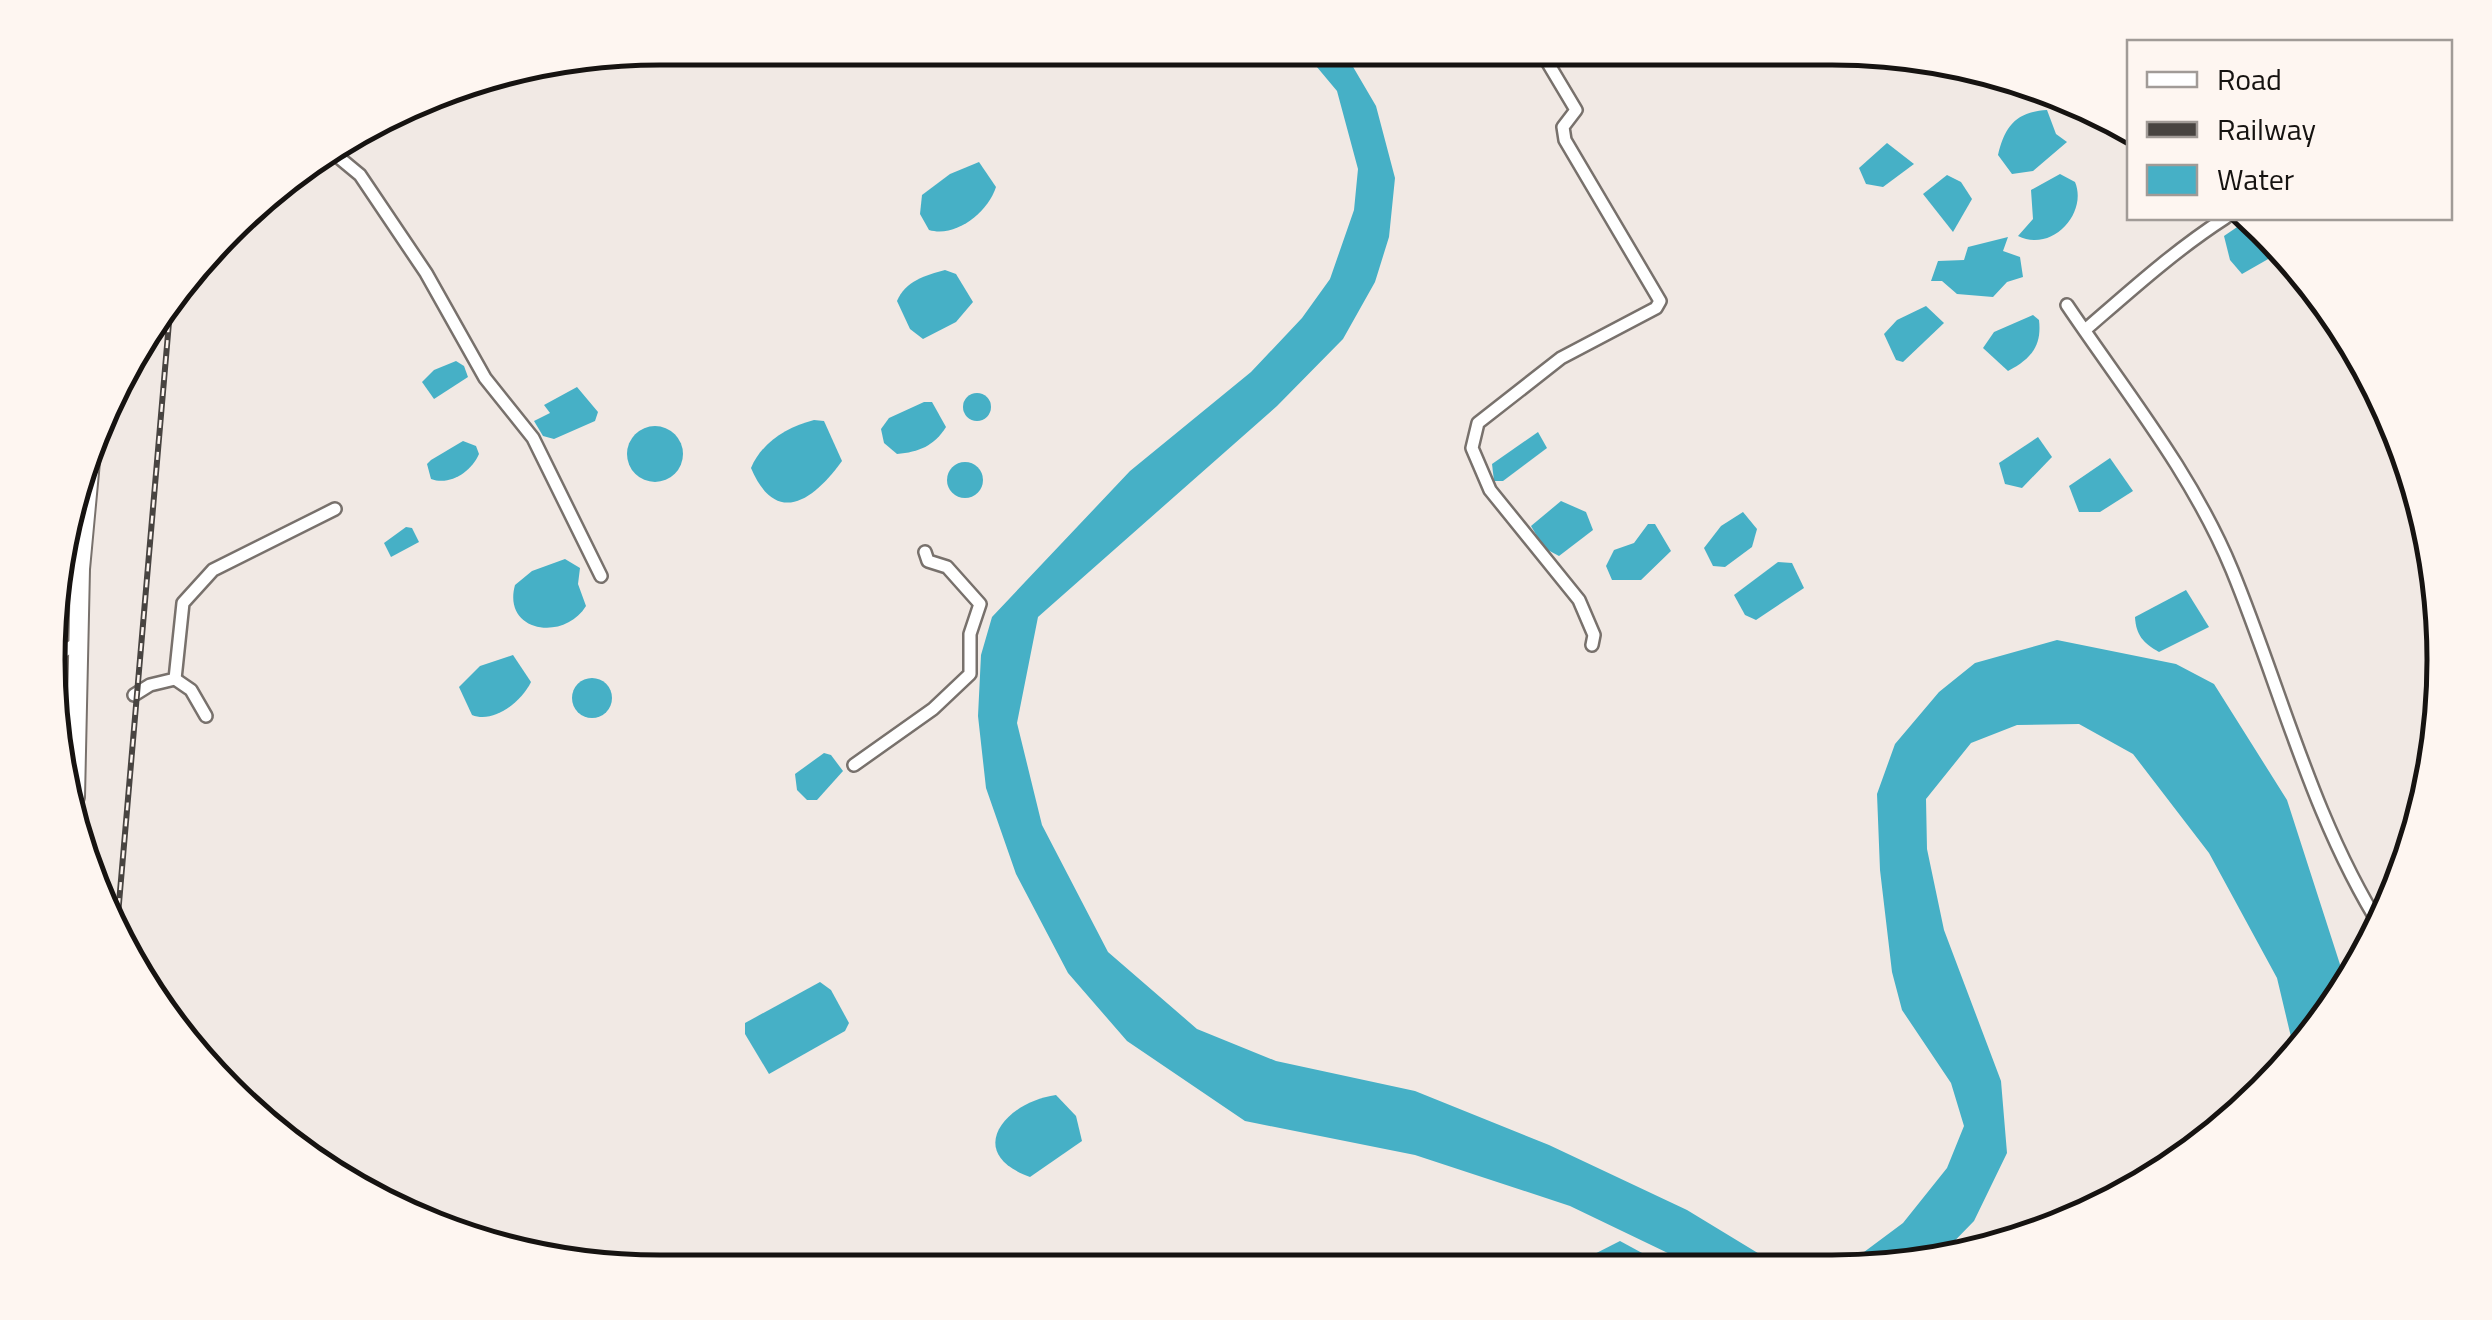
<svg xmlns="http://www.w3.org/2000/svg" width="2492" height="1320" font-family="'Titillium Web',sans-serif">
<style>
.water{fill:#46b0c6}
.lines{fill:none;stroke-linecap:round;stroke-linejoin:round}
.minor-casing{stroke:#78716c;stroke-width:16}
.highway-casing{stroke:#78716c;stroke-width:22}
.minor{stroke:#fff;stroke-width:11}
.highway{stroke:#fff;stroke-width:18}
.rail-casing{stroke:#484441;stroke-width:6}
.rail{stroke:#fef6f1;stroke-width:2.5;stroke-dasharray:8;stroke-linecap:butt}
.rim{fill:none;stroke:#161311;stroke-width:5}
</style>
<rect width="100%" height="100%" fill="#f1e9e4"/>
<g class="water">
<polygon points="1301,48 1342,48 1376,106 1395,178 1389,237 1375,282 1343,339 1277,406 1038,617 1017,723 1042,825 1108,952 1197,1029 1276,1061 1415,1091 1549,1145 1687,1210 1781,1267 1856,1258 1903,1223 1947,1168 1964,1126 1951,1083 1902,1010 1892,972 1880,870 1877,794 1895,744 1939,692 1975,663 2057,640 2176,664 2214,684 2287,800 2346,983 2296,1058 2277,978 2209,853 2133,754 2079,724 2017,725 1971,743 1926,799 1927,849 1944,930 2001,1081 2007,1153 1974,1221 1938,1258 1912,1267 1699,1268 1570,1206 1415,1155 1245,1121 1127,1041 1068,973 1016,874 986,788 978,716 981,655 992,617 1130,471 1251,372 1302,318 1330,279 1354,210 1358,169 1337,91"/>
<path d="M 2047,110 L 2056,134 L 2067,142 L 2033,171 L 2012,174 L 1998,155 C 2005,126 2016,112 2047,110 Z"/>
<polygon points="1887,143 1914,164 1883,187 1866,184 1859,168"/>
<path d="M 979,162 L 996,187 C 988,212 956,238 929,230 L 920,214 L 922,195 L 950,174 Z"/>
<path d="M 2060,174 L 2075,182 C 2088,213 2052,253 2018,236 L 2033,219 L 2031,190 Z"/>
<polygon points="1947,175 1961,182 1972,199 1953,232 1923,194"/>
<polygon points="2246,221 2284,250 2242,274 2230,260 2224,236"/>
<polygon points="2008,237 2003,251 2020,257 2023,277 2007,282 1993,297 1957,294 1942,281 1931,281 1938,261 1964,260 1968,247"/>
<path d="M 945,270 L 956,274 L 973,302 L 956,322 L 923,339 L 910,329 L 897,301 C 905,281 926,275 945,270 Z"/>
<polygon points="1926,306 1944,323 1903,362 1896,360 1884,334 1897,320"/>
<path d="M 2033,315 L 2039,320 C 2042,346 2031,359 2008,371 L 1983,348 L 1994,332 Z"/>
<polygon points="456,361 464,366 468,377 434,399 422,382 434,370"/>
<polygon points="577,387 598,412 595,421 554,439 543,436 534,421 550,413 544,405"/>
<circle cx="977" cy="407" r="14"/>
<path d="M 924,402 L 932,402 L 946,427 C 934,446 919,452 897,454 L 884,443 L 881,429 L 889,418 Z"/>
<path d="M 814,420 L 824,421 L 842,461 C 813,501 776,527 751,468 C 762,442 787,427 814,420 Z"/>
<circle cx="655" cy="454" r="28"/>
<polygon points="1538,432 1547,448 1503,481 1494,481 1492,464"/>
<polygon points="2038,437 2052,457 2022,488 2005,484 1999,463"/>
<path d="M 463,441 L 476,446 L 479,454 C 471,472 450,486 431,479 L 427,464 L 431,460 Z"/>
<polygon points="2110,458 2133,491 2100,512 2079,512 2069,486"/>
<circle cx="965" cy="480" r="18"/>
<polygon points="1561,501 1586,512 1593,530 1559,556 1544,548 1531,526"/>
<polygon points="1743,512 1757,529 1752,547 1725,567 1713,566 1704,548 1721,526"/>
<polygon points="1648,524 1655,524 1671,551 1641,580 1612,580 1606,566 1614,550 1634,543"/>
<polygon points="406,527 412,528 419,542 391,557 384,543"/>
<path d="M 565,559 L 580,568 L 578,584 L 586,606 C 564,642 502,632 515,585 L 532,571 Z"/>
<polygon points="1778,562 1792,563 1804,588 1756,620 1745,615 1734,595"/>
<path d="M 2186,590 L 2209,627 L 2159,652 C 2143,643 2136,635 2135,617 Z"/>
<path d="M 513,655 L 531,682 C 522,701 494,724 472,715 L 459,687 L 480,666 Z"/>
<circle cx="592" cy="698" r="20"/>
<polygon points="824,753 831,755 843,771 817,800 807,800 797,790 795,774"/>
<polygon points="820,982 831,990 849,1023 845,1031 769,1074 745,1034 745,1023"/>
<path d="M 1056,1095 L 1076,1116 L 1082,1141 L 1030,1177 C 963,1153 1005,1102 1056,1095 Z"/>
<polygon points="1620,1241 1655,1260 1661,1268 1567,1268"/>
</g>
<g class="lines">
<defs>
<g id="minor">
<polyline points="1539,48 1576,110 1563,127 1565,140 1660,301 1656,308 1561,358 1478,423 1472,448 1490,490 1579,600 1594,635 1592,645"/>
<polyline points="331,151 360,175 426,273 485,378 533,438 601,576"/>
<path d="M 2067,305 C 2125,391 2192,473 2232,570 C 2281,689 2312,818 2382,929"/>
<path d="M 2085,330 C 2130,291 2174,251 2225,218"/>
<polyline points="53,658 77,643"/>
<polyline points="175,679 191,690 206,716"/>
<polyline points="134,695 150,685 175,679 183,603 213,570 335,509"/>
<polyline points="854,765 933,709 970,674 970,634 980,604 947,567 928,561 925,552"/>
</g>
<polyline id="highway" points="75,797 80,569 91,451"/>
</defs>
<use href="#minor" class="minor-casing"/>
<use href="#highway" class="highway-casing"/>
<use href="#minor" class="minor"/>
<use href="#highway" class="highway"/>
<defs>
<polyline id="rail" points="116,938 171,299"/>
</defs>
<use href="#rail" class="rail-casing"/>
<use href="#rail" class="rail"/>
</g>
<path d="M0 0H2492V1320H0ZM660 65H1832A595 595 0 0 1 2427 660V660A595 595 0 0 1 1832 1255H660A595 595 0 0 1 65 660V660A595 595 0 0 1 660 65Z" fill="#fef6f1" fill-rule="evenodd"/>
<path class="rim" d="M660 65H1832A595 595 0 0 1 2427 660V660A595 595 0 0 1 1832 1255H660A595 595 0 0 1 65 660V660A595 595 0 0 1 660 65Z"/>
<rect x="2127" y="40" width="325" height="180" fill="#fef6f1" stroke="#a19b97" stroke-width="2.5"/>
<rect x="2147" y="72" width="50" height="15" fill="#ffffff" stroke="#a19b97" stroke-width="2.5"/>
<text x="2217" y="90" font-size="30" fill="#161311">Road</text>
<rect x="2147" y="122" width="50" height="15" fill="#484441" stroke="#a19b97" stroke-width="2.5"/>
<text x="2217" y="140" font-size="30" fill="#161311">Railway</text>
<rect x="2147" y="165" width="50" height="30" fill="#46b0c6" stroke="#a19b97" stroke-width="2.5"/>
<text x="2217" y="190" font-size="30" fill="#161311">Water</text>
</svg>
